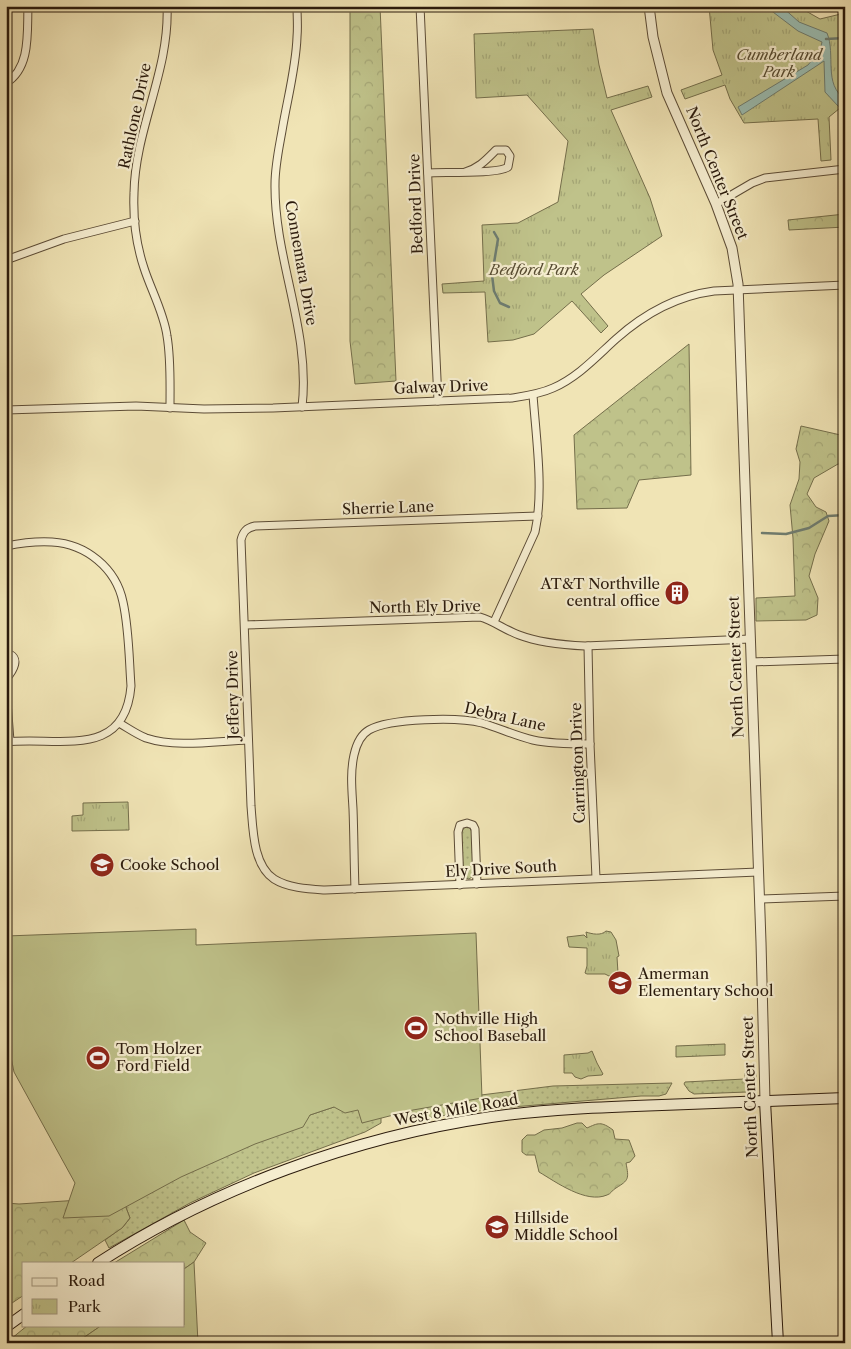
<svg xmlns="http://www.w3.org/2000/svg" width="851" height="1349" font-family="'Libre Caslon Text',serif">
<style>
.grass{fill:url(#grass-dots);stroke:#746e4b}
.forest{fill:url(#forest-crowns);stroke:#746e4b}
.park{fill:url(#park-tufts);stroke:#746e4b}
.pitch{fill:#bfc28a;stroke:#746e4b}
.water{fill:#9bbeb3;stroke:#6e7c70}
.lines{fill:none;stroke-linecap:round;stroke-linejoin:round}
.stream{stroke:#6e7c70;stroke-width:2.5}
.minor-casing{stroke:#5c4c36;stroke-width:9}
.tertiary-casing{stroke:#5c4c36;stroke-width:11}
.secondary-casing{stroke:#2a1a0c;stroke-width:12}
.minor{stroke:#f5edcf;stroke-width:7}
.tertiary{stroke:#f5edcf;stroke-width:9}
.secondary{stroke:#f5edcf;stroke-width:10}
.labels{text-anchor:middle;stroke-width:4.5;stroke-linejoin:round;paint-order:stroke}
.park-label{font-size:15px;font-style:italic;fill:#574c32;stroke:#f5edcf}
.street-label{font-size:15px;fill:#2a1a0c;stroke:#f5edcf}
.poi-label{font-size:15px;fill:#2a1a0c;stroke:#f5edcf;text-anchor:start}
</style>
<defs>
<pattern id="grass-dots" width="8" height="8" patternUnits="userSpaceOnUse" patternTransform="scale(1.25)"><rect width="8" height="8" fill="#bfc28a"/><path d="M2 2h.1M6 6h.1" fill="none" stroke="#a4a676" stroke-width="1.8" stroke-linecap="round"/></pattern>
<pattern id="forest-crowns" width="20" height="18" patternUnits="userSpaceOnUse" patternTransform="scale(1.25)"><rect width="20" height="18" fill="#bfc28a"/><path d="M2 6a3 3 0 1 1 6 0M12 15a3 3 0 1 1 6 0" fill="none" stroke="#a4a676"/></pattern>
<pattern id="park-tufts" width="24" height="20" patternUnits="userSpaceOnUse" patternTransform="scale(1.25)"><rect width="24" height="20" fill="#bfc28a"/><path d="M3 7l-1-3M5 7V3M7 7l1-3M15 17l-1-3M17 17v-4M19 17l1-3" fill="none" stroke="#a4a676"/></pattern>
</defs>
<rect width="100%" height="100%" fill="#f0e4b5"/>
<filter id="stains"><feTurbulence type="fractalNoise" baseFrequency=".004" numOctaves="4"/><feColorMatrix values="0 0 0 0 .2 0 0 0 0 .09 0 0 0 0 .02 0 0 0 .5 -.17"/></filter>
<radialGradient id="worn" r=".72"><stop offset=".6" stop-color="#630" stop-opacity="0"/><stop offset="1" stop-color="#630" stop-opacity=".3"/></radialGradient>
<g class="grass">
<polygon points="465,827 469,827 472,832 473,874 472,877 469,879 465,878 463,874 461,832"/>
<path d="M 745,1073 L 756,1073 C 756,1082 755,1089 747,1092 L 694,1094 L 689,1091 L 684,1084 L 685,1082 L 745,1079 Z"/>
<polygon points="672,1083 666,1094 659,1096 641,1096 501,1108 402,1121 397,1121 390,1110 473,1096 553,1086"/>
<polygon points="349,1097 381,1118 381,1123 365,1132 254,1173 190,1203 109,1248 105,1240 123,1227 130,1218 125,1205 152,1185 310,1115 334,1107"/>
</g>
<g class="forest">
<polygon points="350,6 380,6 396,381 355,384 350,341"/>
<polygon points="845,214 845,227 789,230 788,220"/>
<polygon points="689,344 691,475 639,480 627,508 577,509 574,435"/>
<polygon points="801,426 845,436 845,464 838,464 814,478 807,494 816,507 826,512 829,521 815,554 809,576 818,598 817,615 806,620 756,621 756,598 795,596 793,538 790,505 799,479 800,462 796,449"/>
<path d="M 577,1123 L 582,1123 L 587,1128 C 598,1123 601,1121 613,1130 L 615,1139 L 629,1140 L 635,1156 L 630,1162 L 626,1163 C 629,1179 629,1180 616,1188 C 612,1190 611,1194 607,1195 C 586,1204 556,1182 539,1172 L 535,1155 L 526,1155 L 522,1152 L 522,1140 L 527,1135 L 535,1135 L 544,1130 L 562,1128 Z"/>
<polygon points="80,1200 125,1205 130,1218 122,1228 71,1263 24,1263 24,1295 6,1307 6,1203 19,1204"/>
<polygon points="184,1220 190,1232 206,1243 194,1262 184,1269 184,1263 114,1263"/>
<polygon points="28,1325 102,1325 76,1343 6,1343"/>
</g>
<g class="park">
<polygon points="709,6 797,6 820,19 845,13 845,104 829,117 831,160 821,161 818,119 744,123 730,99 725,85 685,99 681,90 722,75 713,50"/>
<polygon points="593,29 599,65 607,98 648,86 652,97 611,110 650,198 662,236 604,275 581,294 608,326 601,333 572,301 534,334 513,340 488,342 485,292 443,293 442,284 484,281 482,225 518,223 558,202 568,141 527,95 476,98 474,34"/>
<polygon points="128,802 129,830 72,831 72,816 83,815 83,803"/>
<path d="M 606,931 L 611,932 L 616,940 L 619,956 L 617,957 L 618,973 L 609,976 L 605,974 L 587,974 L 585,973 L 587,966 L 587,948 L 569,947 L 567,937 L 584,935 L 587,938 L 586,932 C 592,934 601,936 606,931 Z"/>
<polygon points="725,1044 725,1055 676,1057 676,1046"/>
<polygon points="592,1051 597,1063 603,1074 602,1075 588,1076 581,1079 575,1077 572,1073 564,1073 564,1055 588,1053"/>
</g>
<g class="pitch">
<polygon points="196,929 196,945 476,933 482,1098 413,1110 362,1123 358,1110 345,1113 334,1107 310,1115 303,1127 255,1144 181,1177 109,1216 63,1218 75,1183 14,1072 6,1032 6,936"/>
<polygon points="194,1262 198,1343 76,1343 102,1325 184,1325 184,1269"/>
</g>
<path class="water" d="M 765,6 L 781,6 L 799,22 L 827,33 C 836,55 823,84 845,99 L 845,109 L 838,106 L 825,92 L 824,61 L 742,115 L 738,107 L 808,65 L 820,50 L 822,42 L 798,31 Z"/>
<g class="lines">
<g class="stream">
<polyline points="826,39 845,38"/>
<polyline points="494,232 498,239 492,275 494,291 500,303 509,307"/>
<polyline points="762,533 786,534 809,528 828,516 845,515"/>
</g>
<defs>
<g id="minor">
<path d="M 167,6 C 170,70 135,129 134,193 C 133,217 136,244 144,268 C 151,290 164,313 167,336 C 171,359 170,384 170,408"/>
<path d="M 297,6 C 297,16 298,27 297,37 C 296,68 287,100 282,131 C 279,148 275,166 275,184 C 274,259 311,331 302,407"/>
<polyline points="420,6 438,401"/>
<path d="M 6,83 C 31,68 27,32 28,6"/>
<path d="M 428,173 C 443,172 499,174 508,167 L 510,156 L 506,150 L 496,150 C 486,160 479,168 465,172"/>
<polyline points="716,204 752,183 765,178 845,169"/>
<polyline points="6,260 64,239 135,221"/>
<path d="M 6,410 L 136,406 L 204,409 L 273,408 L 512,398 C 525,396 540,394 553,388 C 578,377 596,357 616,339 C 644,314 676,296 714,291 L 845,285"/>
<path d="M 538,516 L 255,526 C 246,528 243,532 241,540 L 251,806 C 253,829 253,865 274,879 C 288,888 309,889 325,890 L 758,872"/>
<path d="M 6,546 C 21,543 37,541 52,542 C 86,544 116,568 123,602 C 129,629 129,658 131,686 C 125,761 57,736 6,742"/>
<path d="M 494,622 L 535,532 C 544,491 536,437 533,395"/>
<path d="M 245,625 L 480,617 C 494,621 505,630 519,635 C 540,643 563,645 585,646 L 750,639"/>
<polyline points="588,646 590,744 596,878"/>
<path d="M 6,653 C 22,657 13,671 6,679"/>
<polyline points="751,662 845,659"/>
<polyline points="6,688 10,741"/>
<path d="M 119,723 C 128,728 136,734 146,738 C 176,748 217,741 248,740"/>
<polyline points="460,885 458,832 460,825 467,823 473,825 475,829 477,884"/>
<path d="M 355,889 C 354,862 354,835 353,809 C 352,791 350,773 354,755 C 356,746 360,735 369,730 C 390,718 459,717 482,723 C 499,728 516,736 533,740 C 551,744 572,744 590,744"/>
<polyline points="760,899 845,896"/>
</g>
<polyline id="tertiary" points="649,6 653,37 667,93 716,204 732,248 738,284 761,942 765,1101"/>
<g id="secondary">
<polyline points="765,1101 778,1343"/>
<path d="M 98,1263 C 214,1188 354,1137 491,1117 C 547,1109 604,1107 662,1105 C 723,1103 784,1100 845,1098"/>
<polyline points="6,1327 24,1314"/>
</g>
</defs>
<use href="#minor" class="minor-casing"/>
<use href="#tertiary" class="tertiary-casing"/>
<use href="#secondary" class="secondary-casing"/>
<use href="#minor" class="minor"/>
<use href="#tertiary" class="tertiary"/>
<use href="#secondary" class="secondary"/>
</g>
<defs>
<symbol id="building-disc" viewBox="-11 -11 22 22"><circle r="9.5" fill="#8f2418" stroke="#f5edcf"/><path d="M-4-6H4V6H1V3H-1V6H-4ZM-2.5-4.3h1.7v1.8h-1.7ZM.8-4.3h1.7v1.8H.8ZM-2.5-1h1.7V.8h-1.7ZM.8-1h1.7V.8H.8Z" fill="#fff"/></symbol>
<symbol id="school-disc" viewBox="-11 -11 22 22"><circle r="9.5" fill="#8f2418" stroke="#f5edcf"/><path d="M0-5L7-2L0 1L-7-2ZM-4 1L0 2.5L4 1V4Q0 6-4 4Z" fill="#fff"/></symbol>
<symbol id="stadium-disc" viewBox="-11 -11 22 22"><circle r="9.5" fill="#8f2418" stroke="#f5edcf"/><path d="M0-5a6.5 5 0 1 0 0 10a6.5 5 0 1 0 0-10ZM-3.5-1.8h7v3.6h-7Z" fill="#fff"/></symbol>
</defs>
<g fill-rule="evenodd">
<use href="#building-disc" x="663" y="579" width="28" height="28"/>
<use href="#school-disc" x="88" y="851" width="28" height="28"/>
<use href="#school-disc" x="606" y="969" width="28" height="28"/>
<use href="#stadium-disc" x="402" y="1014" width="28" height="28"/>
<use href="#stadium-disc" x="84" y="1044" width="28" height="28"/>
<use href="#school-disc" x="483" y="1213" width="28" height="28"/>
</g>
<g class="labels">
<g class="park-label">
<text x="779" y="60">Cumberland<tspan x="779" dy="17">Park</tspan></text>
<text x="534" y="275">Bedford Park</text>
</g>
<g class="street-label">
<text transform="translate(135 116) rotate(-78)" y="5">Rathlone Drive</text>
<text transform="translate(717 173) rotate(68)" y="5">North Center Street</text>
<text transform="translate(416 204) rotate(-92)" y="5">Bedford Drive</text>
<text transform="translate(301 263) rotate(80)" y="5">Connemara Drive</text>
<text transform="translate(441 387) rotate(-2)" y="5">Galway Drive</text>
<text transform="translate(388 508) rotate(-2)" y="5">Sherrie Lane</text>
<text transform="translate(425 607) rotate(-1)" y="5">North Ely Drive</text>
<text transform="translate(736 667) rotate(-92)" y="5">North Center Street</text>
<text transform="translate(233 695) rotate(-91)" y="5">Jeffery Drive</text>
<text transform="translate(505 717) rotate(13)" y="5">Debra Lane</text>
<text transform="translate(578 763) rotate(-92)" y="5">Carrington Drive</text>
<text transform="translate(501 869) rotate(-3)" y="5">Ely Drive South</text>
<text transform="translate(750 1087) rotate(-92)" y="5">North Center Street</text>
<text transform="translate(456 1110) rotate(-10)" y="5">West 8 Mile Road</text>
</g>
<g class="poi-label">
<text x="660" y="589" text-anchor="end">AT&amp;T Northville<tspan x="660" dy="17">central office</tspan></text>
<text x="120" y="870">Cooke School</text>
<text x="638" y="979">Amerman<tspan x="638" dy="17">Elementary School</tspan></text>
<text x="434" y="1024">Nothville High<tspan x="434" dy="17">School Baseball</tspan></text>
<text x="116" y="1054">Tom Holzer<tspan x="116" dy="17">Ford Field</tspan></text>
<text x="514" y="1223">Hillside<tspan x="514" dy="17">Middle School</tspan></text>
</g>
</g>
<rect width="851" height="1349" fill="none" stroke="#f0e4b5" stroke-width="25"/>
<rect x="8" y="8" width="836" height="1334" fill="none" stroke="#2a1a0c" stroke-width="2.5"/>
<rect x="12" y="12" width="826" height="1324" fill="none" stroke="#2a1a0c"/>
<rect x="22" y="1262" width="162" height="65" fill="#f5edcf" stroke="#a49981"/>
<rect x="32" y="1278" width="25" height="8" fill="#f5edcf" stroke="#a49981"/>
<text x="68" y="1286" font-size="15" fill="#2a1a0c">Road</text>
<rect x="32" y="1299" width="25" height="15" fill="url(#park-tufts)" stroke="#a49981"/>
<text x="68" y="1312" font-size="15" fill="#2a1a0c">Park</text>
<rect width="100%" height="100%" filter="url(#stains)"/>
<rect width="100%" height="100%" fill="url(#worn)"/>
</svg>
